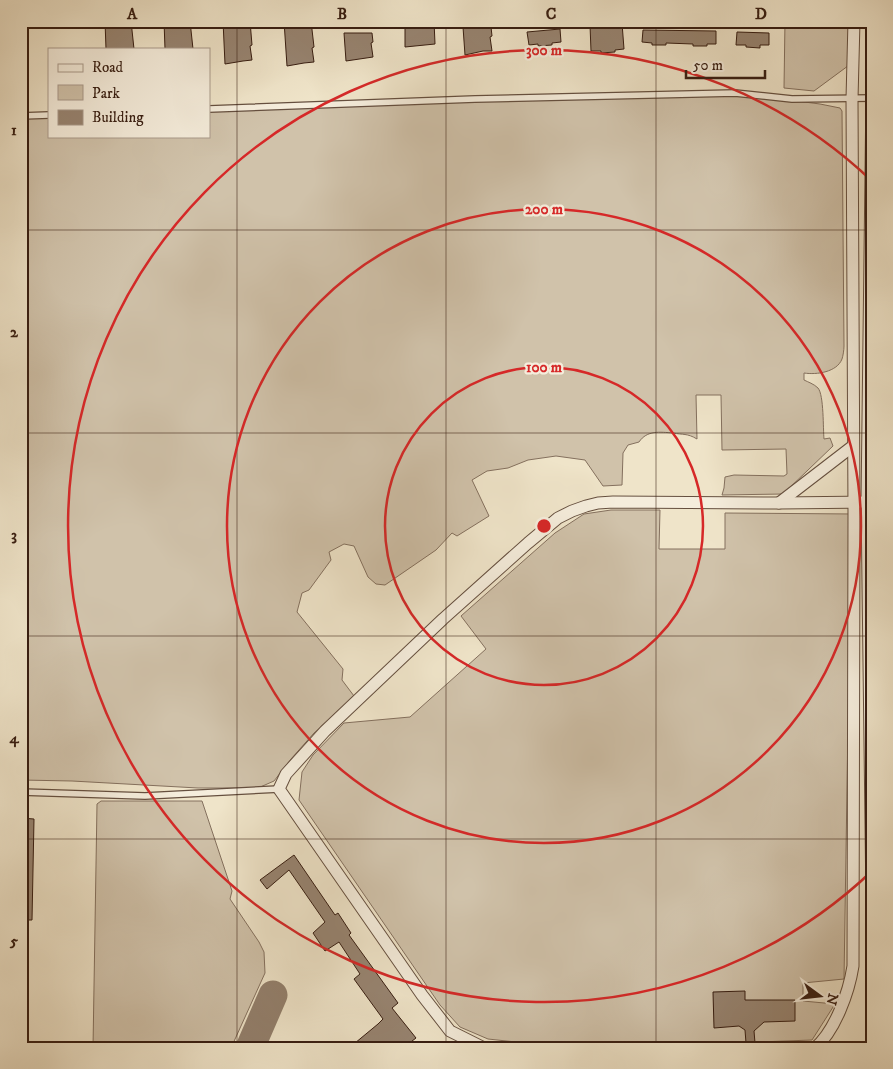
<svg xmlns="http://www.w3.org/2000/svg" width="893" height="1069" font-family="'IM FELL DW Pica',serif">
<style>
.green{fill:#d0c2aa;stroke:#84705e}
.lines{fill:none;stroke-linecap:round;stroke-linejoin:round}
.taxiway{stroke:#93806d;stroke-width:29}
.building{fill:#978471;stroke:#371d11}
.service-casing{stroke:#654f3f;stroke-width:8}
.minor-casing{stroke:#654f3f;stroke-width:13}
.service{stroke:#f5eddc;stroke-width:5.5}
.minor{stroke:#f5eddc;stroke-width:11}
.grid{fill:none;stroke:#371d11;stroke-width:1;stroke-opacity:0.55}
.ring{fill:none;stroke:#d62828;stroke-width:2.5}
.centre{fill:#d62828;stroke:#f5eddc;stroke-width:2.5}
.ring-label{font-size:15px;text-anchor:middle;font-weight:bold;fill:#d62828;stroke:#f5eddc;stroke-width:4.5;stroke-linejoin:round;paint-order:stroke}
.neatline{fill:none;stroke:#371d11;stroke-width:2}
.grid-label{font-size:16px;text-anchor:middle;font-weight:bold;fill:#371d11}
</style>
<rect width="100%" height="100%" fill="#efe4c9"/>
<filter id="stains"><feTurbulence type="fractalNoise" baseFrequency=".004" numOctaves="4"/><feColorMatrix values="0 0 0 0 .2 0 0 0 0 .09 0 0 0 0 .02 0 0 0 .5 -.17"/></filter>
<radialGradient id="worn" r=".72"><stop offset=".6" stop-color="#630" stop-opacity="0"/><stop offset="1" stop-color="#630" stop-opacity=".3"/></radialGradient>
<g class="green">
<polygon points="785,21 859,21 856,60 814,91 784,88"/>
<path d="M 735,93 L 820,104 L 840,108 L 842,111 L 844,346 C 844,350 843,356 842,359 C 837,372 817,375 804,373 L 804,380 C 808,382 814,384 818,388 C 824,395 823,429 824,439 L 830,438 L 833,446 L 783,494 L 722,495 L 724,488 L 725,477 L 734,475 L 784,476 L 787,474 L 786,449 L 722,450 L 721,395 L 696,395 L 697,439 C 687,433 683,435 673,433 C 660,432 647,430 639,442 L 628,445 L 623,453 L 622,485 L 603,486 L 585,460 L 556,456 L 528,460 L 508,468 L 487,471 L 472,480 L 489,516 L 457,536 L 452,533 L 436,550 L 385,585 L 376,584 L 368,577 L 354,546 L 344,544 L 329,552 L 331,560 L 309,590 L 302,593 L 297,612 L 343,669 L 342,680 L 354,696 L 314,733 L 291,759 L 274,781 L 258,788 L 198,788 L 72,781 L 21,780 L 21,116 L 49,115 L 49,136 L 209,136 L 209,109 Z"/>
<polygon points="611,510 660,510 659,549 725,549 725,513 854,514 849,661 844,979 803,983 803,1001 835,1004 812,1040 705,1044 562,1047 488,1039 460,1027 440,1005 299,800 302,772 313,755 344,723 410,717 486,649 461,616 555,533 584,514"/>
<polygon points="101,801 202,801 232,891 230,899 259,942 264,952 265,973 231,1048 93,1048 97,804"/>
</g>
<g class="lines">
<polyline class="taxiway" points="250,1048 273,995"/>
</g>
<g class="building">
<polygon points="105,21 131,21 134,49 106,49"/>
<polygon points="164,21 190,21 193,49 165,49"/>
<polygon points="223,21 250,21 252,45 250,46 252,60 243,61 225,64"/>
<polygon points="284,21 311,21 314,47 312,48 314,62 304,63 287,66"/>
<polygon points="405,21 434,21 435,44 405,47"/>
<polygon points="610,21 613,21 613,23 622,23 624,49 615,50 615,52 601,53 601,51 591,51 590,25 599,24 599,22"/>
<polygon points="463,27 491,27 492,36 490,37 492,51 483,51 465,55"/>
<polygon points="560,29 561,42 552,43 552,45 538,46 538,44 529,45 527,32"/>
<polygon points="643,30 716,31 716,44 707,44 707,46 693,46 693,44 666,43 666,45 652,45 652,43 642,42"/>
<polygon points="737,32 769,33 769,45 760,45 760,48 746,47 746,45 736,45"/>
<polygon points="344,33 372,33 373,42 371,43 373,57 346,61"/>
<polygon points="21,818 34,819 32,920 21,920"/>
<polygon points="294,855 335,915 338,913 351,933 349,935 398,1003 392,1008 416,1038 403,1048 349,1048 378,1024 383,1019 354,979 360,974 339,942 325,951 313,933 325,922 289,870 267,889 260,880"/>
<polygon points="745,991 745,1000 795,1000 795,1021 764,1022 754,1031 755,1043 746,1043 745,1030 739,1026 714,1028 713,992"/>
</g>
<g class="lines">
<defs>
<g id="service">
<polyline points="209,109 475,99 735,93 792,99 872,98"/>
<polyline points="21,116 49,115"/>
<polyline points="21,792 145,796 279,789"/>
</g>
<g id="minor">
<polyline points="872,90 867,502 872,904"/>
<polyline points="779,503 853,446"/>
<polyline points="484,1048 450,1031 422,995 279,789 286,774 325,731 443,619 528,543 558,518 572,511 586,506 598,503 613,502 779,503 872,502"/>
<path d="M 815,1048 C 835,1031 849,992 853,966 L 854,514 L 852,99 L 854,21"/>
</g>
</defs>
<use href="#service" class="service-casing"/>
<use href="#minor" class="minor-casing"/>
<use href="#service" class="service"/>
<use href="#minor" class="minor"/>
</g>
<path class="grid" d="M 237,21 L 237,1048M 446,21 L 446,1048M 656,21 L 656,1048M 21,230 L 872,230M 21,433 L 872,433M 21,636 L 872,636M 21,839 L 872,839"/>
<g class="ring">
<circle cx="544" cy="526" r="159"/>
<circle cx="544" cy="526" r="317"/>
<path d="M872 871A476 476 0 1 1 872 181"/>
</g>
<circle cx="544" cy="526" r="8" class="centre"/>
<g class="ring-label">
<text x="544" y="55">300 m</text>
<text x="544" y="214">200 m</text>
<text x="544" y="372">100 m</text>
</g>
<rect width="893" height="1069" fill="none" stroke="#efe4c9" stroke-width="55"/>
<rect x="48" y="48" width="162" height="90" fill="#f5eddc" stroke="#a99a8b"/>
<rect x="58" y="64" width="25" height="8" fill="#f5eddc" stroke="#a99a8b"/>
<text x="92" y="72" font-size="15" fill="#371d11">Road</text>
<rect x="58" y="85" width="25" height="15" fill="#d0c2aa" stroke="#a99a8b"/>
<text x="92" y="98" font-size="15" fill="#371d11">Park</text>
<rect x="58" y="110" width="25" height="15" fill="#978471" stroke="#a99a8b"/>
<text x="92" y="122" font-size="15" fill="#371d11">Building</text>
<g transform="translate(820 996) rotate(105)" stroke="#f5eddc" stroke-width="4" paint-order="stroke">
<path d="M0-4L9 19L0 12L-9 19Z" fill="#371d11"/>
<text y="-8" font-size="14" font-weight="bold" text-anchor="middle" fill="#371d11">N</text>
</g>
<path d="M686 70v8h79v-8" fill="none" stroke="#371d11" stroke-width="2.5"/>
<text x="693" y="70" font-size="15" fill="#371d11" stroke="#f5eddc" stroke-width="4" paint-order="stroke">50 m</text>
<rect x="28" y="28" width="838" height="1014" class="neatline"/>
<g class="grid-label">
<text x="132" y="19">A</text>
<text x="342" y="19">B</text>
<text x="551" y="19">C</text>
<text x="761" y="19">D</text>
<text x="14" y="135">1</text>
<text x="14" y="337">2</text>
<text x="14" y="540">3</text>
<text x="14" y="743">4</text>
<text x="14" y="946">5</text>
</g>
<rect width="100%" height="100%" filter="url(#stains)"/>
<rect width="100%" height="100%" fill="url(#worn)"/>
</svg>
